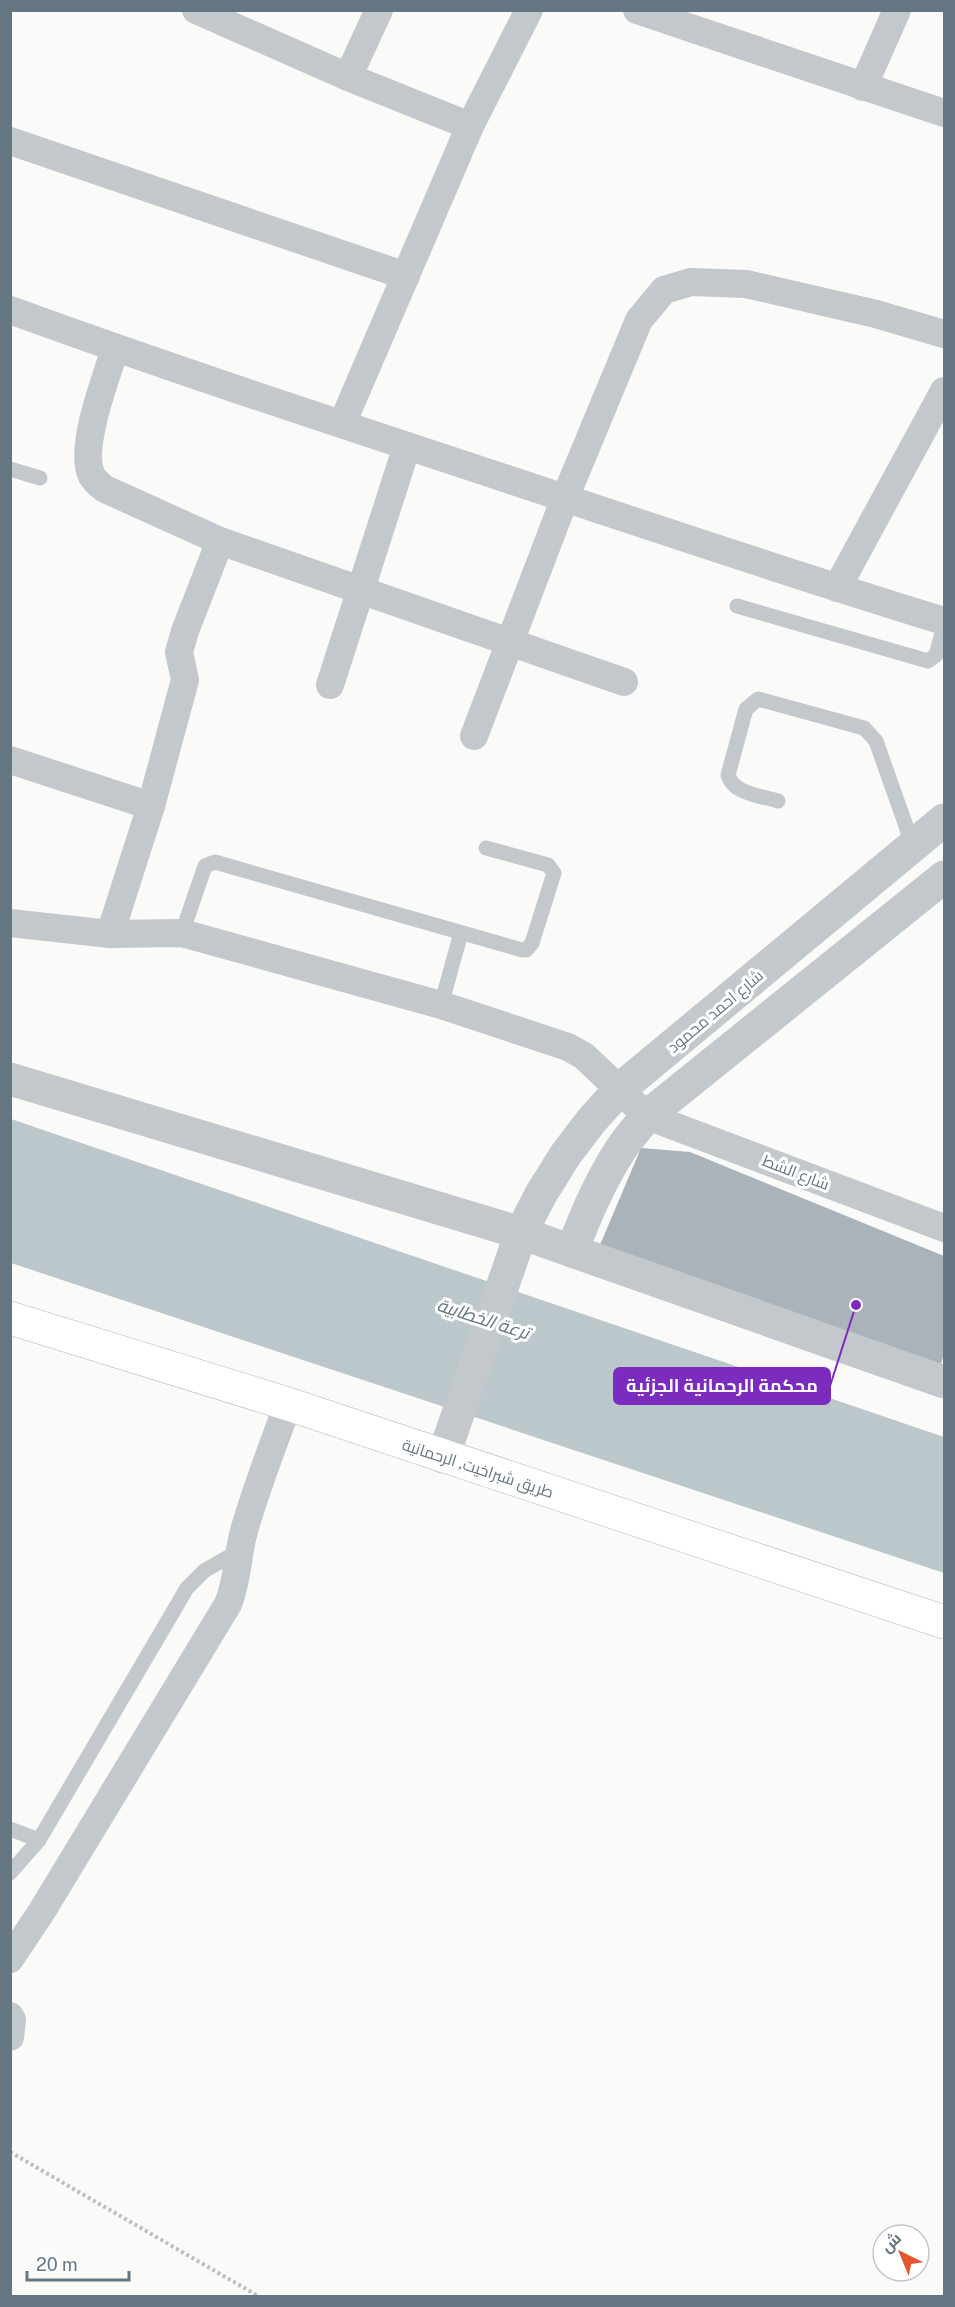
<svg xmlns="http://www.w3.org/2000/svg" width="955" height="2307" font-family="'Public Sans',Cairo,sans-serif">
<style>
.water{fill:#bbc7cb}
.building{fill:#aab3b9}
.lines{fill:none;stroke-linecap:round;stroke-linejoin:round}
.primary-casing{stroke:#b5babe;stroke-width:34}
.path{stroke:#bbbfc2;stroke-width:4;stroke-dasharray:3 3;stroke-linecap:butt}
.service{stroke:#c3c8cc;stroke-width:15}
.minor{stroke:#c3c8cc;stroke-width:28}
.tertiary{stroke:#c3c8cc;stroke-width:33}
.primary{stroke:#fff;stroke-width:33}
.labels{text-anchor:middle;stroke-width:6;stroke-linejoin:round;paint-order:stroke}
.street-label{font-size:16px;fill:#657683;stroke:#fff}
.water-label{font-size:18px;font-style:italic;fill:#60757c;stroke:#fff}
.leader{fill:none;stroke:#7b2cbf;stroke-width:2}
.callout-dot{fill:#7b2cbf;stroke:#fff;stroke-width:2}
.callout{fill:#7b2cbf;stroke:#7b2cbf;stroke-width:2}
.callout-label{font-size:18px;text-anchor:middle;font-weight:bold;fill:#fff}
</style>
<rect width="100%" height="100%" fill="#fafaf8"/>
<polygon class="water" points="11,1119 944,1437 944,1573 11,1263"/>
<polygon class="building" points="641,1148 690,1152 944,1256 944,1354 940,1367 600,1245"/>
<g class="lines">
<defs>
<polyline id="primary" points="10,1318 288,1404 944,1622"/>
</defs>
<use href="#primary" class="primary-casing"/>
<polyline class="path" points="10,2152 258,2296"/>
<g class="service">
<polyline points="10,469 40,478"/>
<polyline points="737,606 928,661 936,655 944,626"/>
<path d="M 778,801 C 762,796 733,794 728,775 L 746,709 L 758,699 L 864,728 L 876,741 L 913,846"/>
<polyline points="182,933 205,866 215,862 522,950 526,950 532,943 554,873 548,865 486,848"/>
<polyline points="441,1005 461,933"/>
<polyline points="10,1829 39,1840"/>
<polyline points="10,1873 39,1840 187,1588 204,1571 239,1551"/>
</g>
<g class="minor">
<polyline points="196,10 348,77 470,126"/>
<polyline points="637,10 944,113"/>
<polyline points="348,77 379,10"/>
<polyline points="863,87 897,10"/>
<polyline points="10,141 406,276"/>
<path d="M 10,310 C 164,366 319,417 474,468 C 631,520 787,573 944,621"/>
<path d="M 115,349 C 106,378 78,449 92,476 C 95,481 101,486 105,489 L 220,541 L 624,682"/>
<polyline points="342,424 470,126 529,10"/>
<polyline points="837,588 944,391"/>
<polyline points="330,685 407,446"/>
<polyline points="474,736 565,498 639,320 664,290 691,282 746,284 876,314 944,334"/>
<polyline points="10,760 151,806 110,934"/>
<polyline points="151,806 185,680 179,652 185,631 220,541"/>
<polyline points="10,923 110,934 182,933 441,1005 568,1047 584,1056 647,1116 944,1228"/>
<path d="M 10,1959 L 42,1911 L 228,1604 C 238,1580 237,1556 244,1531 C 256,1488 273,1446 288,1404"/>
<polyline points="10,2016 12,2020 10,2037"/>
</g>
<g class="tertiary">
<polyline points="10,1079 521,1233 944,1382"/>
<path d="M 572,1251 C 585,1216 600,1181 621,1149 C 628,1138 638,1127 647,1116 L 944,877"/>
<polyline points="443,1457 521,1233 541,1194 566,1154 592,1120 620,1089 944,820"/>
</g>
<use href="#primary" class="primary"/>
</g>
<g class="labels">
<g class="street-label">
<text transform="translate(715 1011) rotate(-40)" y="6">شارع احمد محمود</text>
<text transform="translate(796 1172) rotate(21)" y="6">شارع الشط</text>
<text transform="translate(478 1468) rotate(18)" y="6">طريق شبراخيت, الرحمانية</text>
</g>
<g class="water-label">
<text transform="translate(483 1319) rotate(18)" y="6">ترعة الخطابية</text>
</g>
</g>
<path class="leader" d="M856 1305L830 1386"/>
<circle class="callout-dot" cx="856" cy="1305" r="6"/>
<rect class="callout" x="614" y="1368" width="216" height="36" rx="6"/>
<g class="callout-label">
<text x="722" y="1392">محكمة الرحمانية الجزئية</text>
</g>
<rect width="955" height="2307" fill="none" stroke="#657683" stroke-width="24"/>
<g transform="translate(901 2253) rotate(317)"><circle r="28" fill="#ffffff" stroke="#c1c8cd" stroke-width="1.5"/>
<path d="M0-4.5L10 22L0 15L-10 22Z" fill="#e4572e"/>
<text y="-9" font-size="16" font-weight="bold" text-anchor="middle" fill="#657683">ش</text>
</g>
<path d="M27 2271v9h102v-9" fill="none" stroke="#657683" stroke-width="3"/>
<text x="36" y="2271" font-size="18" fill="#657683" stroke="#ffffff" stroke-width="4.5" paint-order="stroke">20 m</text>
</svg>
